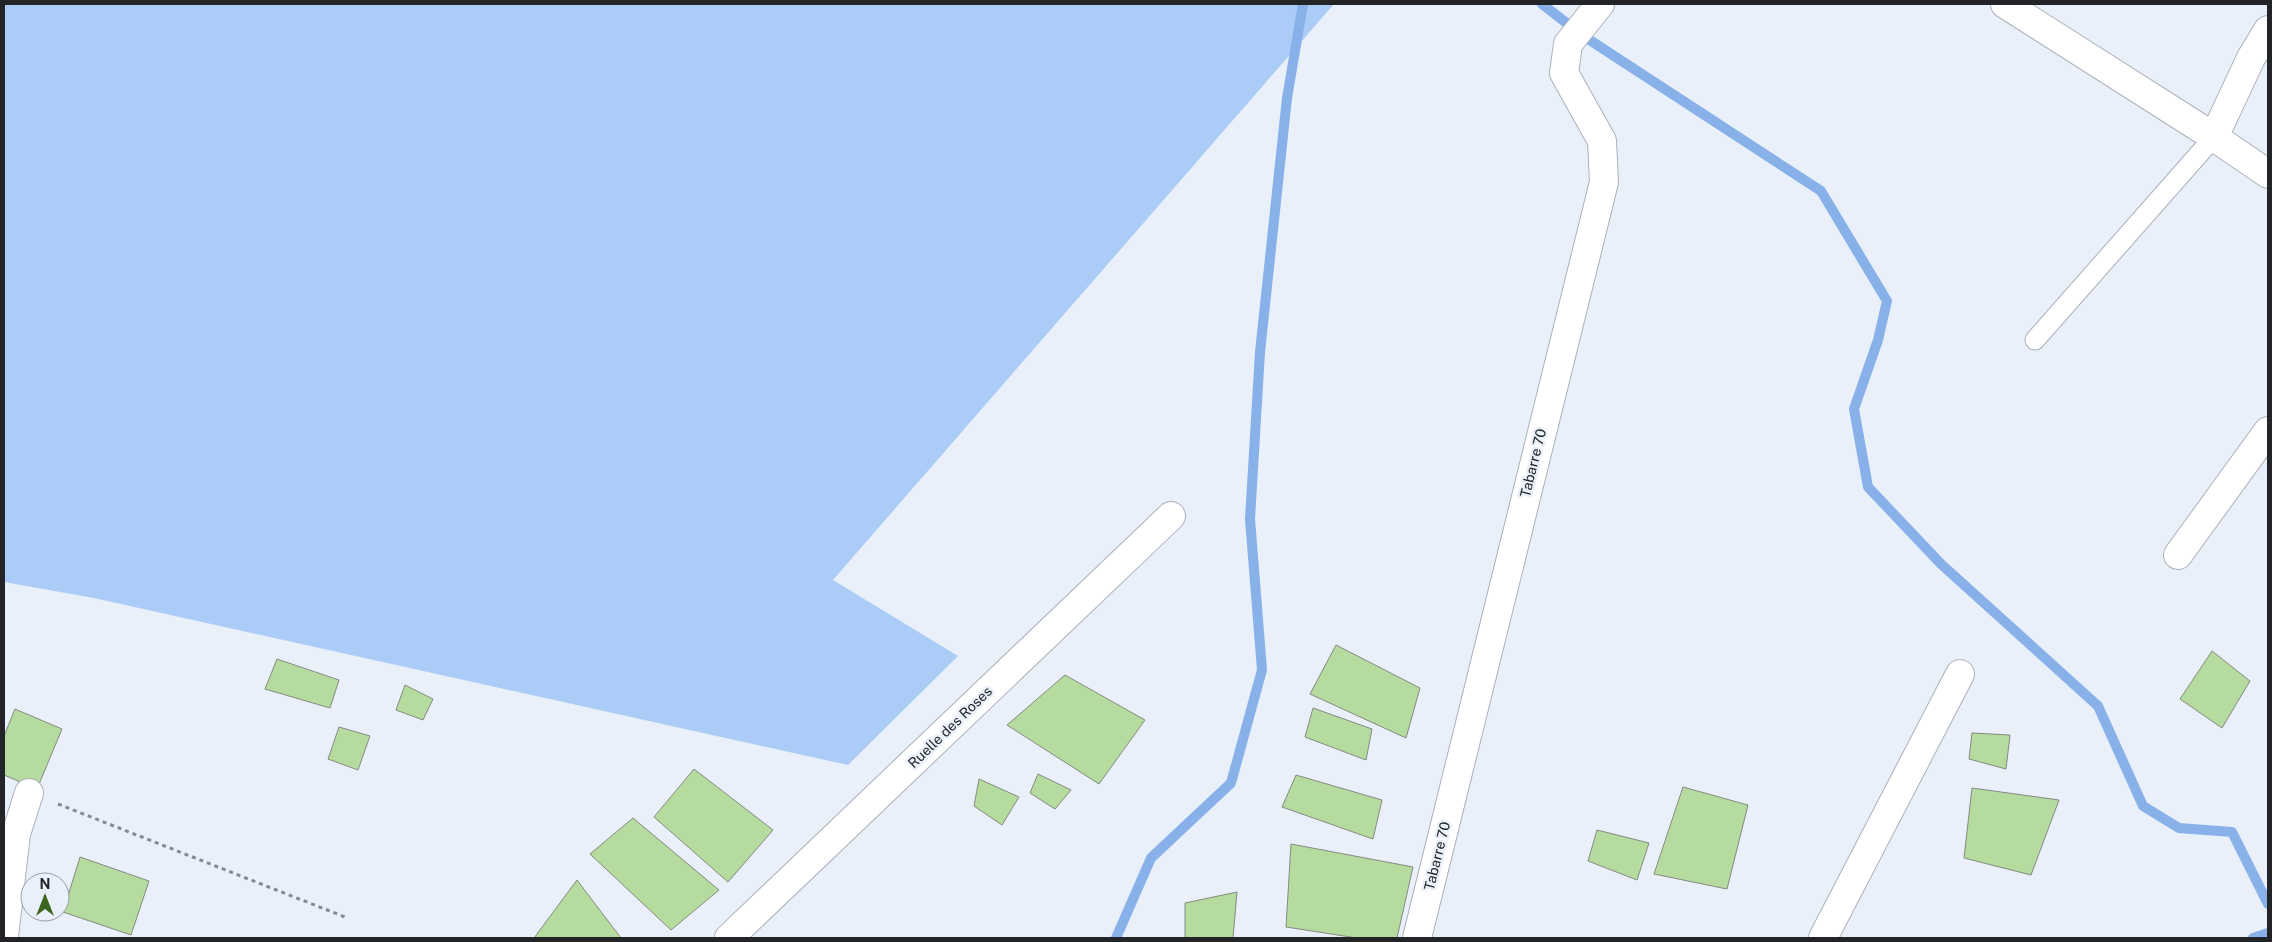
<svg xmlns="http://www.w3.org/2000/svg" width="2272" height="942" font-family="'Public Sans',sans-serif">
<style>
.green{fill:#abccf7}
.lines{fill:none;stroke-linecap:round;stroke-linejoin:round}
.stream{stroke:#87b1e8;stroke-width:10}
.building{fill:#b5db9e;stroke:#858a82}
.service-casing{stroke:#abb1ba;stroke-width:21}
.minor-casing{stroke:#abb1ba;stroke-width:30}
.path{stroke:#858a90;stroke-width:3;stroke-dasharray:4 4;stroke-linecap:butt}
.service{stroke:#fff;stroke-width:19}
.minor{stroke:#fff;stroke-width:28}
.labels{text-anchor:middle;stroke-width:5;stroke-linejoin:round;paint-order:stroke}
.street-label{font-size:14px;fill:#222428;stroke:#e9f0f9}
</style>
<rect width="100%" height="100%" fill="#e9f0f9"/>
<polygon class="green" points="4,4 1334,4 833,580 958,656 848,765 94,598 4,582"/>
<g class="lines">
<g class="stream">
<polyline points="1542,4 1582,35 1821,191 1887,301 1878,340 1854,409 1868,487 1941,564 2098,706 2143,806 2179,828 2232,832 2268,904"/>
<polyline points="1116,938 1151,858 1231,783 1262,670 1250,519 1260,352 1287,98 1303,4"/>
<polyline points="2253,938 2268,933"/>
</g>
</g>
<g class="building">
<polygon points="1336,645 1420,688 1406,738 1310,694"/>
<polygon points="2212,651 2250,681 2222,728 2180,699"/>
<polygon points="277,659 339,680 330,708 265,689"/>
<polygon points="1065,675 1145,720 1099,784 1007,725"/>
<polygon points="405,685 433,699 423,720 396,710"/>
<polygon points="1313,708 1372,729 1366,760 1305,737"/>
<polygon points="15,709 62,729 37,789 4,775 4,736"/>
<polygon points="339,727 370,736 358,770 328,759"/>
<polygon points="1972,733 2010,735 2006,769 1969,759"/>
<polygon points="694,769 773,830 728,882 654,817"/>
<polygon points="1038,774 1071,790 1055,809 1030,793"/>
<polygon points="1296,775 1382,800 1373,839 1282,807"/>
<polygon points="979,779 1019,797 1002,825 974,806"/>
<polygon points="1683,787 1748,805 1727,889 1654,874"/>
<polygon points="1972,788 2059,800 2031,875 1964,858"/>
<polygon points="633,818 719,890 671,930 590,854"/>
<polygon points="1597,830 1649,843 1637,880 1588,861"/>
<polygon points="1291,844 1413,867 1397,938 1357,938 1286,927"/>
<polygon points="80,857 149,881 131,935 63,912"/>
<polygon points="577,880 621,938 534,938"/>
<polygon points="1237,892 1233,938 1185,938 1185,903"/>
</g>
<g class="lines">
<defs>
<polyline id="service" points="2035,340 2214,137"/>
<g id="minor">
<polyline points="2005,4 2214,137 2268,174"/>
<polyline points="2214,137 2251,58 2268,30"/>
<polyline points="2178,555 2268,431"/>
<polyline points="4,936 16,834 29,793"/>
<polyline points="729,938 1171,516"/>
<polyline points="1417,938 1604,182 1602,141 1564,73 1568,44 1600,4"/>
<polyline points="1823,938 1960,674"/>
</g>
</defs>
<use href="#service" class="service-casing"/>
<use href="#minor" class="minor-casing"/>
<polyline class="path" points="58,804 345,917"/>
<use href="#service" class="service"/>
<use href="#minor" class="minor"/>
</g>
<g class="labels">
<g class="street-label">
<text transform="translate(1533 463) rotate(-76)" y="5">Tabarre 70</text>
<text transform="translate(950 727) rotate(-44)" y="5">Ruelle des Roses</text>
<text transform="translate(1437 856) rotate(-76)" y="5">Tabarre 70</text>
</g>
</g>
<rect width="2272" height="942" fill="none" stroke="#222428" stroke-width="10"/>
<g transform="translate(45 897)"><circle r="24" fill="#e9f0f9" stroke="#999ea5"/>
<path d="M0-4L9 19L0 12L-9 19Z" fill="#3d641e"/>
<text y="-8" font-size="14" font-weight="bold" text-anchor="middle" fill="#222428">N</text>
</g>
</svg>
